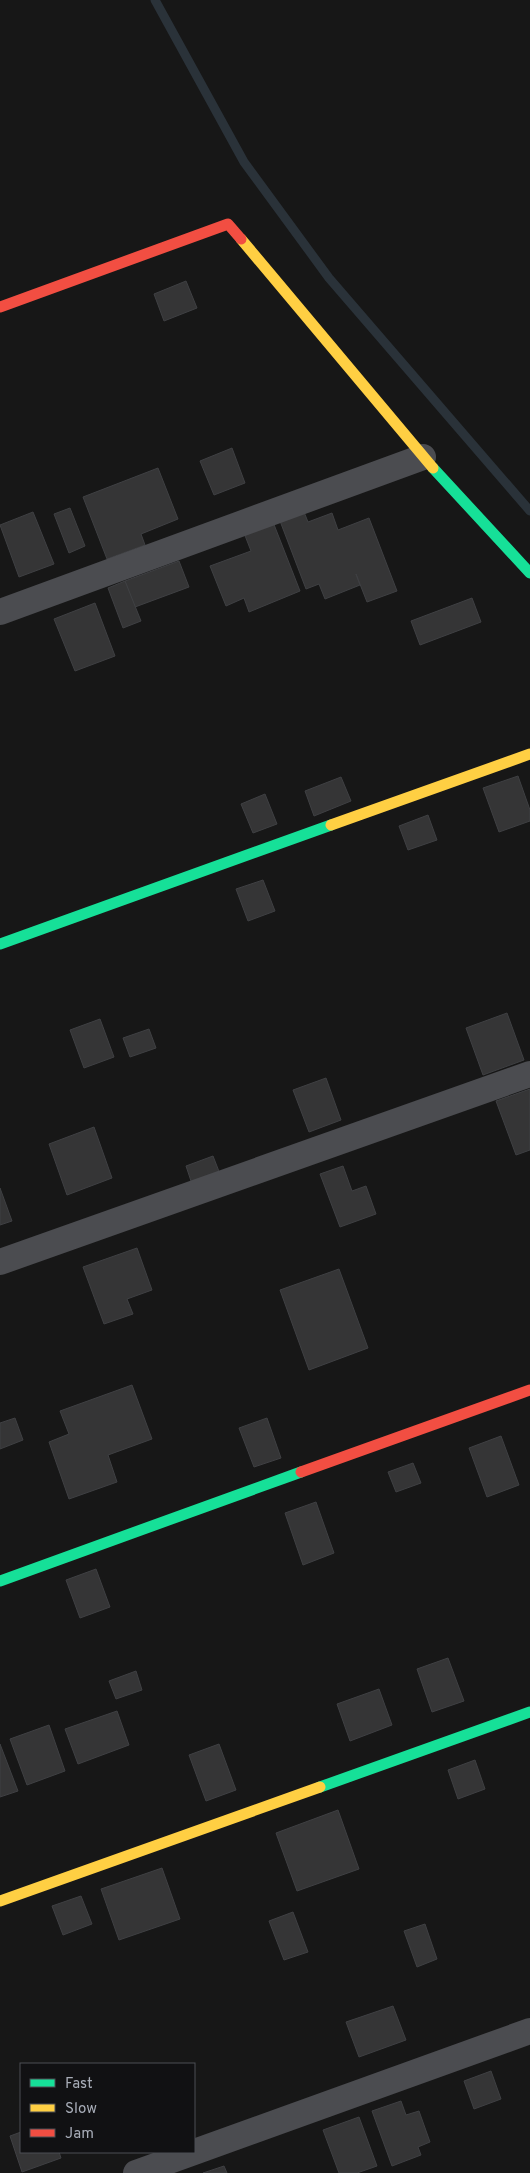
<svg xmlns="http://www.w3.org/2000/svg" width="530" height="2173" font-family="Overpass,sans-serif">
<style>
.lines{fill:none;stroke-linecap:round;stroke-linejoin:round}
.stream{stroke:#2a3239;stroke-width:9}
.building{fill:#353536;stroke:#3f4043}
.street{stroke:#4b4c50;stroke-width:26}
.fast{stroke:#16e098;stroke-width:11}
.slow{stroke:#ffcf43;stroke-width:11}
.jam{stroke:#f24e42;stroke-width:11}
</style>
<rect width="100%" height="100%" fill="#171717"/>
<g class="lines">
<polyline class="stream" points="155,0 244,162 329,278 530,511"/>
</g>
<g class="building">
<polygon points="186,281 197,308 164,321 154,294"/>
<polygon points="232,448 245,483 214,495 200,461"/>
<polygon points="158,468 178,519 141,534 145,545 107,559 83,497"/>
<polygon points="70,508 85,546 69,553 54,514"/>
<polygon points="33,512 54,564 19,577 0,525"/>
<polygon points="304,512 308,522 332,513 338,530 369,518 397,591 367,602 356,574 360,585 325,599 319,584 306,589 280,521"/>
<polygon points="273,522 300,591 249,612 244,598 226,606 210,566 251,551 244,533"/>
<polygon points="179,561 189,587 135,607 125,581"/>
<polygon points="125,581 141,621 123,628 108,588"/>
<polygon points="472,598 481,622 420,645 411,621"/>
<polygon points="95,603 115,656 75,671 54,619"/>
<polygon points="518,776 530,810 530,821 499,832 483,788"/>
<polygon points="341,777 351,801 314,816 305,791"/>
<polygon points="265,794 277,824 253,833 241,804"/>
<polygon points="428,815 437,840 408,850 399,826"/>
<polygon points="263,880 275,911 248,921 236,889"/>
<polygon points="507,1013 524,1060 483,1075 466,1028"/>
<polygon points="100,1019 114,1057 84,1068 70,1030"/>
<polygon points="149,1029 156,1048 130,1057 123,1038"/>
<polygon points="326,1078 341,1120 309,1132 293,1090"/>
<polygon points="530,1089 530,1150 516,1155 496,1101"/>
<polygon points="94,1127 112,1178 67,1195 49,1144"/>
<polygon points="213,1156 220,1174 192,1184 186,1166"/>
<polygon points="343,1166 352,1191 366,1186 376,1214 340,1227 320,1174"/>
<polygon points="0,1188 12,1221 0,1225"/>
<polygon points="137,1248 152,1290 127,1299 133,1314 104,1324 83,1267"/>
<polygon points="339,1269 368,1348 309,1370 280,1290"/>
<polygon points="132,1385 152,1439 108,1455 117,1482 69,1499 49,1442 69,1434 60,1411"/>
<polygon points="15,1418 23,1440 0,1449 0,1423"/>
<polygon points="267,1418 281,1458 254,1467 239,1428"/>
<polygon points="501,1436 519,1485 487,1497 469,1448"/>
<polygon points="413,1463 421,1483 396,1492 388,1472"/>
<polygon points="316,1502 334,1553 303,1565 285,1513"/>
<polygon points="96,1569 110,1607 80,1618 66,1580"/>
<polygon points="448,1658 464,1701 432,1712 417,1669"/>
<polygon points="136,1671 142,1690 116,1699 109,1681"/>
<polygon points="379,1689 392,1725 350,1741 337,1704"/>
<polygon points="117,1711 129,1745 78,1764 65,1729"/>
<polygon points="49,1725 65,1771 27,1785 10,1739"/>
<polygon points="0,1744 18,1791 0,1797"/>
<polygon points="219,1744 236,1790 206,1801 189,1755"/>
<polygon points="475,1760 485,1789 458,1799 448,1770"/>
<polygon points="338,1810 359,1869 297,1891 276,1833"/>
<polygon points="162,1868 180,1919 119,1940 101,1889"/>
<polygon points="81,1896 92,1924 63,1935 52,1906"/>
<polygon points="293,1912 308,1952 284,1960 269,1921"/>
<polygon points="425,1924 437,1959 417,1967 404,1931"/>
<polygon points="393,2006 406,2040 359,2057 346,2022"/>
<polygon points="491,2071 501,2099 474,2109 464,2081"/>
<polygon points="401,2101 406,2115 419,2111 430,2142 418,2147 421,2155 392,2166 372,2111"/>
<polygon points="359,2117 377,2166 357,2173 339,2173 323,2130"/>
<polygon points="21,2132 21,2152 59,2152 61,2158 22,2172 10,2136"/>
<polygon points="224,2166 227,2173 203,2173"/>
</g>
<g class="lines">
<g class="street">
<polyline points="0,612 423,457"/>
<polyline points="0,1262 530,1074"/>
<polyline points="136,2173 530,2031"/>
</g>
<g class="fast">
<polyline points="433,468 530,573"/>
<polyline points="0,944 331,825"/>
<polyline points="0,1581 301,1472"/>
<polyline points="320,1787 530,1712"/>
</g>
<g class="slow">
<polyline points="241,239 433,468"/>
<polyline points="331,825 530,754"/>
<polyline points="0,1901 320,1787"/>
</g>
<g class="jam">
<polyline points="0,307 228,224 241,239"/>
<polyline points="301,1472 530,1390"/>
</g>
</g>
<rect x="20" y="2063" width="175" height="90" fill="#111113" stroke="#4d4f55"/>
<rect x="30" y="2079" width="25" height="8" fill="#16e098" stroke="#4d4f55"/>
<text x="65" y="2088" font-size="15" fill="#a8adb8">Fast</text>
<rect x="30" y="2104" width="25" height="8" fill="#ffcf43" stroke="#4d4f55"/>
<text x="65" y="2113" font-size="15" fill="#a8adb8">Slow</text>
<rect x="30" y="2129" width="25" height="8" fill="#f24e42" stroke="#4d4f55"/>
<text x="65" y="2138" font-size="15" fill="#a8adb8">Jam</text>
</svg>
